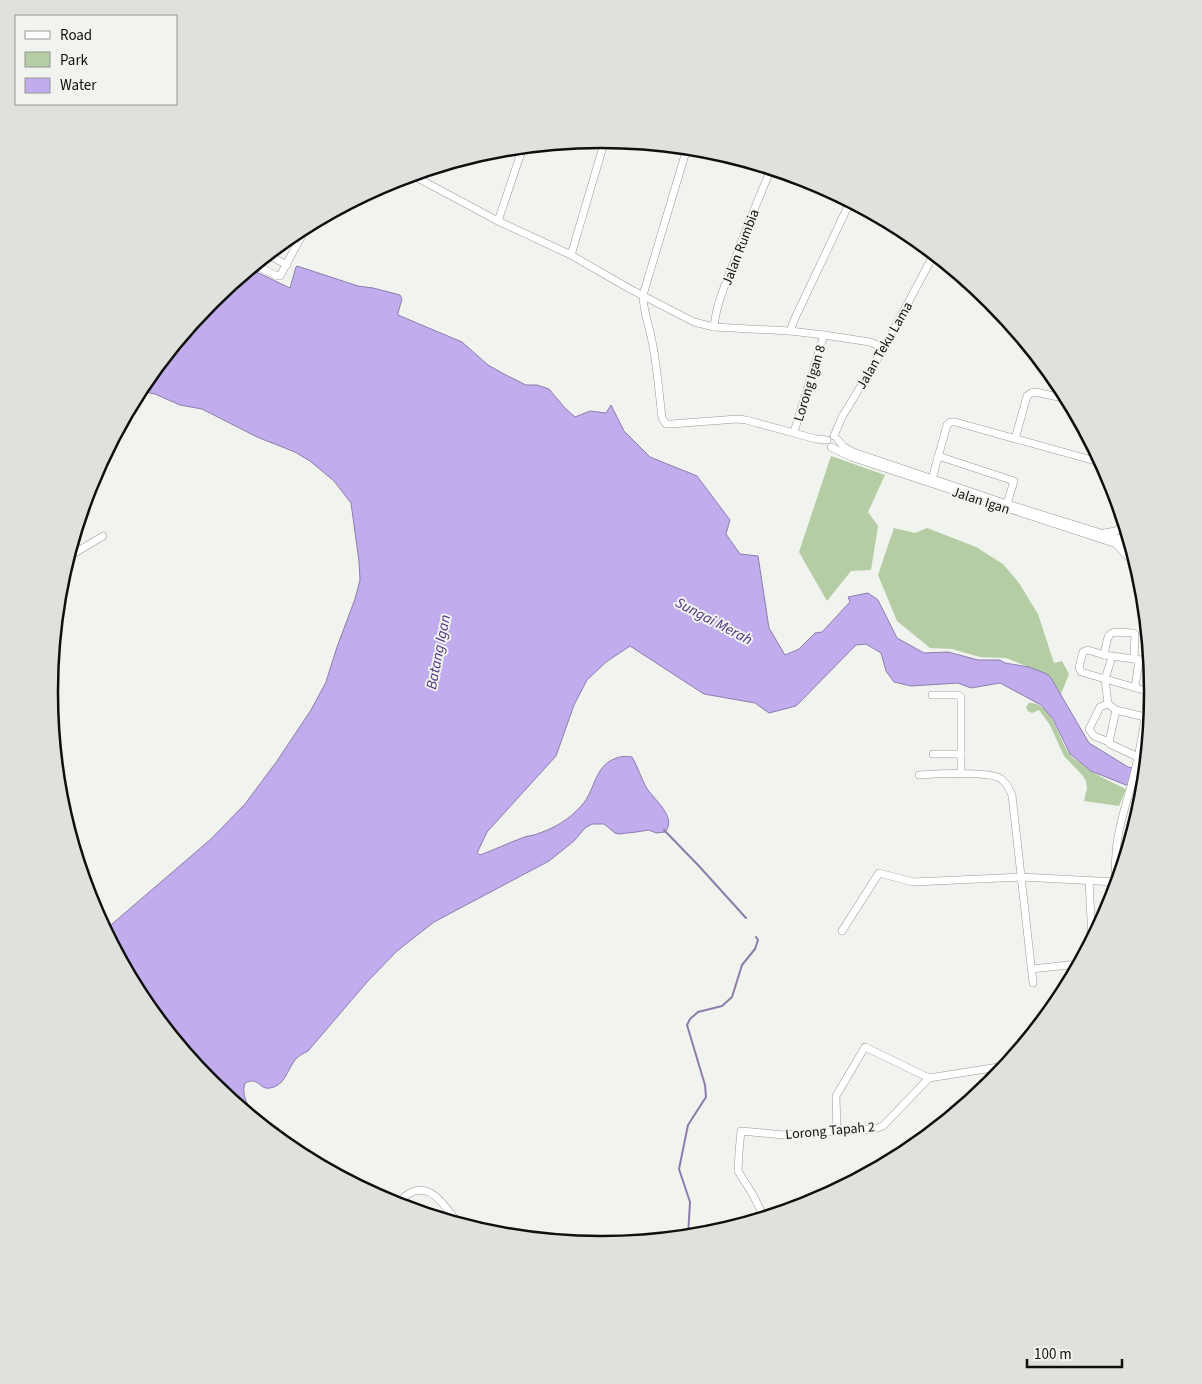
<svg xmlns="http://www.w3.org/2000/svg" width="1202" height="1384" font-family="'Source Sans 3',sans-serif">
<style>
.green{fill:#b5cda4}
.water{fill:#c1acee;stroke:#8c7dab}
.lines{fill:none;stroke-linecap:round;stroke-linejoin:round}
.stream{stroke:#8c7dab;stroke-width:2}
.minor-casing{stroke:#989a96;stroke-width:8}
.minor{stroke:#fff;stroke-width:7}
.labels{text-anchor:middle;stroke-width:4;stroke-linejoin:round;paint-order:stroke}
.street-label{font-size:14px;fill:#0f100e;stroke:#f0f3ee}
.water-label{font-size:15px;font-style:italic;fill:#4f317e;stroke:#f0f3ee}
.rim{fill:none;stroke:#0f100e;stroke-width:2.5}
</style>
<rect width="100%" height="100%" fill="#f0f3ee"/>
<g class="green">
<polygon points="831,456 885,475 868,512 878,526 871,570 851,571 827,601 799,552"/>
<polygon points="894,528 915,533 927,528 976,547 1003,564 1019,583 1038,614 1054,663 1062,661 1069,674 1061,694 1051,678 1047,674 1006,658 980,657 952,649 930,648 897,621 878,575"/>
<path d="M 1029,703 C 1052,701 1059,741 1070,755 C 1072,758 1076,760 1079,762 C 1093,774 1109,781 1126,789 L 1119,806 L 1084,801 L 1087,788 L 1086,781 L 1083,776 L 1064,756 L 1050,725 L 1039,710 L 1032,713 L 1028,711 L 1026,707 Z"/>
</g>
<path class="water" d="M 297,266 L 358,286 L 373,288 L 400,295 L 402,299 L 398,313 L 398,315 L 462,342 L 488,365 L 504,374 L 526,385 L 537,385 L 549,389 L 564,407 L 575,417 L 590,411 L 606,413 L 611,405 L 624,431 L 650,457 L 697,476 L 730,520 L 726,534 L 740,554 L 758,556 L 769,628 L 785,655 L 799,649 L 815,633 L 822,632 L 850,602 L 848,597 L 868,593 L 878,600 L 897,638 L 924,653 L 948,652 L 978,660 L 1000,660 L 1005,663 L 1029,667 L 1047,674 L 1051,678 L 1089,743 L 1128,767 L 1145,771 L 1144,789 L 1137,786 L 1126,785 L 1091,771 L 1070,754 L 1053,719 L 1041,705 L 1000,683 L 971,688 L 958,683 L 911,686 L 894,682 L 886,671 L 881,653 L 866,644 L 856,645 L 796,706 L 769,713 L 755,703 L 704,694 L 630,646 L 606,662 L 587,680 L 574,705 L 556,756 L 487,832 L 477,853 L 480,855 C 494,850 508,843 522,838 C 526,836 530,836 534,835 C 553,829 569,820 582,805 C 595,791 594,767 614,759 C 620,756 626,756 632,757 C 638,767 641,778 646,787 C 653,799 678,817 665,832 L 656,833 L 649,830 L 636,832 L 619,834 L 615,833 L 604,824 L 592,824 L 585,828 L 574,841 L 549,861 L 434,922 L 397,951 L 367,982 L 308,1051 C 304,1053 298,1056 295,1060 C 287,1070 285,1086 270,1088 C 259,1090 259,1076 245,1083 C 240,1099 252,1110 260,1123 L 210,1082 L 142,999 L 105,930 L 211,839 L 245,804 L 277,761 L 311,710 L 326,682 L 337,647 L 355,599 L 360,580 L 359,561 L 351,503 L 334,481 L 310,461 L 295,452 L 257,437 L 202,409 L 180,405 L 155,394 L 139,391 L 142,385 L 211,301 L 250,269 L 290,288 L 296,267 Z"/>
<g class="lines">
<g class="stream">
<polyline points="664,830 698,865 746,918"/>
<polyline points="688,1236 690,1202 679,1169 688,1125 706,1097 705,1085 687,1025 690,1019 698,1012 722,1006 732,997 742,965 755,949 758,940 756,937"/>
</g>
<defs>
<g id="minor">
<path d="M 687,148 L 643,295 C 643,311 649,325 652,341 C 657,366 659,392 662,418 L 666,424 L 671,424 L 737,419 L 746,420 L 816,439 L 827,440"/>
<polyline points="412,175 498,221 571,255 630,289 694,322 714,327 790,331 824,335 870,342 884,348"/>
<polyline points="498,221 523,147"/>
<polyline points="268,255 287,265"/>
<polyline points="571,255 605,140"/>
<polyline points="255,265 277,276 280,276 307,226"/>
<path d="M 714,327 C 716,306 724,287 732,267 C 744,234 757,202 771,169"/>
<polyline points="790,331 795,318 850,202"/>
<polyline points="1084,430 1120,509"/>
<polyline points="794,432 824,335"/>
<polyline points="834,436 842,417 884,348 934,254"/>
<polyline points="1015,439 1027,396 1031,393 1035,392 1068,399"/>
<polyline points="838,440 844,447 853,452 1007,504 1130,542"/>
<polyline points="831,447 851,457 1132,549"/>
<polyline points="938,456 1014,481 1007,504"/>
<polyline points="932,479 947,425 950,422 955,422 1099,462"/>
<polyline points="1104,533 1116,531 1124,524"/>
<polyline points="1117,545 1135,564 1143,586"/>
<polyline points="68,557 103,536"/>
<path d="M 1104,655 C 1109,630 1107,631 1133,633 L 1135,634 L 1134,659"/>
<polyline points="1112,657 1105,679 1108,704 1116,710 1145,717"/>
<polyline points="1135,688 1139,660"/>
<polyline points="1147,691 1081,672 1079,667 1083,652 1088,650 1104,655 1149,661"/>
<polyline points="932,695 958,695 961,697 961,774"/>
<polyline points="1108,704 1100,707 1089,729 1094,736 1109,742"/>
<polyline points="1116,710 1109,742 1110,744 1138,757"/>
<polyline points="933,754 961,754"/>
<path d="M 919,775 C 935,774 991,771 1001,779 C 1007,783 1009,789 1012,795 L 1033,983"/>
<polyline points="1089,880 1092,939"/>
<path d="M 1116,887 C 1115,871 1115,853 1118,837 C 1122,813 1131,790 1136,766 C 1145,727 1151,685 1149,644"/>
<polyline points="842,931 879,873 913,882 1022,877 1116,882"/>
<polyline points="1031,969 1079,964"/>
<polyline points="837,1131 836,1096 865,1047 929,1078 1005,1066"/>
<path d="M 396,1204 C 400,1201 404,1197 408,1194 C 431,1180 446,1208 458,1223"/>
<polyline points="764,1217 753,1195 738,1171 739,1152 741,1131 784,1135 874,1129 883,1126 929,1078"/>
<path d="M 575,1242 C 591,1237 604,1239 620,1242"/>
</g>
</defs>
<use href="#minor" class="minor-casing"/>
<use href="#minor" class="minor"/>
</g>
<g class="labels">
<g class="street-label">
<text transform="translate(740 247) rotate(-69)" y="5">Jalan Rumbia</text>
<text transform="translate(884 345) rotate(-60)" y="5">Jalan Teku Lama</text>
<text transform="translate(809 383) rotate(-73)" y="5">Lorong Igan 8</text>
<text transform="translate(981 500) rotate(18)" y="5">Jalan Igan</text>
<text transform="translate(830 1130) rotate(-5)" y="5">Lorong Tapah 2</text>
</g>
<g class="water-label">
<text transform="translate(714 621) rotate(28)" y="5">Sungai Merah</text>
<text transform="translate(438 652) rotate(-79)" y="5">Batang Igan</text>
</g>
</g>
<path d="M0 0H1202V1384H0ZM601 148H601A543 543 0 0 1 1144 691V693A543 543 0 0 1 601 1236H601A543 543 0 0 1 58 693V691A543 543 0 0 1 601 148Z" fill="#dee1dc" fill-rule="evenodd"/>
<path class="rim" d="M601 148H601A543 543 0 0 1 1144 691V693A543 543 0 0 1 601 1236H601A543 543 0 0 1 58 693V691A543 543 0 0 1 601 148Z"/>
<rect x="15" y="15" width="162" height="90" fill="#f0f3ee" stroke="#969894"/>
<rect x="25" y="31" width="25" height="8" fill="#ffffff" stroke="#969894"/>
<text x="60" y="40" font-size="15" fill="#0f100e">Road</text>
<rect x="25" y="52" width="25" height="15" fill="#b5cda4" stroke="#969894"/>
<text x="60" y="65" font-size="15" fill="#0f100e">Park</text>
<rect x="25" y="78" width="25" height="15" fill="#c1acee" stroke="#969894"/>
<text x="60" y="90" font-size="15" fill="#0f100e">Water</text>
<path d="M1027 1359v8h95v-8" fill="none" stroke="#0f100e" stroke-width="2.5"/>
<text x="1034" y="1359" font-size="15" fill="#0f100e" stroke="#f0f3ee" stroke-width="4" paint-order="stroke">100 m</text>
</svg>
